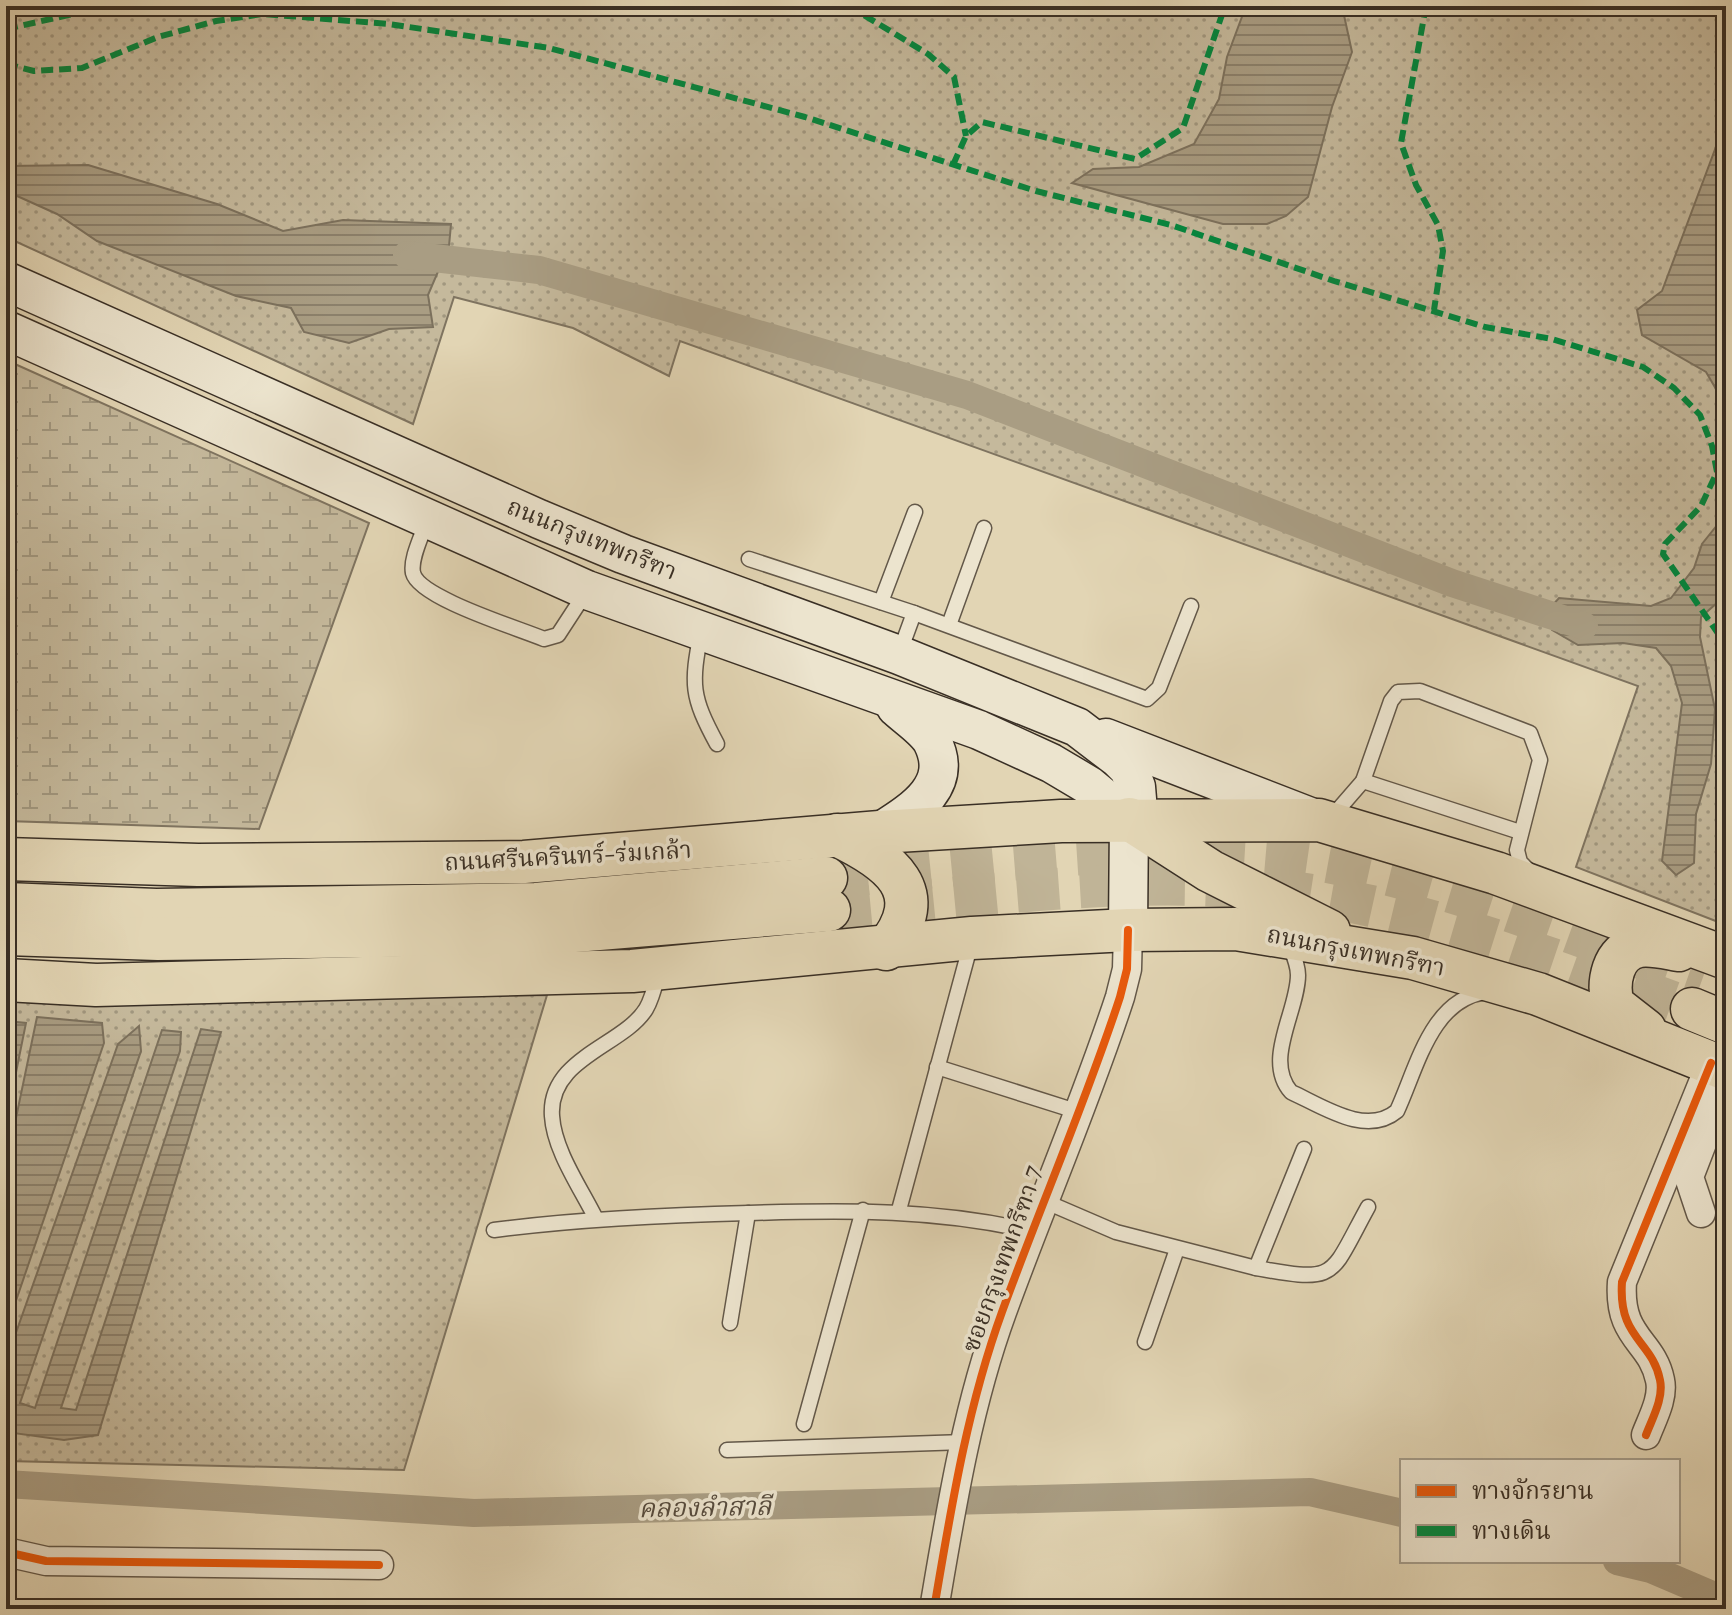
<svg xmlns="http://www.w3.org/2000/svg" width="1732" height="1615" font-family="Cardo,'Noto Serif Thai',serif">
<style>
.grass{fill:url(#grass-dots);stroke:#7f7460;stroke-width:2}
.wetland{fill:url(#wetland-marsh);stroke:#7f7460;stroke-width:2}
.water{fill:url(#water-rules);stroke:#7c715d;stroke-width:2}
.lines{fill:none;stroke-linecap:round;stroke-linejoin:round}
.canal{stroke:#a99d83;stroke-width:28}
.primary-tunnel{stroke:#c0b497;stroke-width:42;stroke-dasharray:42 21;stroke-linecap:butt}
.lane-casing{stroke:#635849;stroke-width:17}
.street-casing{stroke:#635849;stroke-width:31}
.secondary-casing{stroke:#392f25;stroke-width:41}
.primary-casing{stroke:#392f25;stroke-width:45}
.lane{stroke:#ece4ce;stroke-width:14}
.street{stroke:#ece4ce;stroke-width:28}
.secondary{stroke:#ece4ce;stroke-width:38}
.primary{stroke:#e2d5b4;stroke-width:42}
.quiet{stroke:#00873e;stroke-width:6;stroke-dasharray:12 6;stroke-linecap:butt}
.cycleway-casing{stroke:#ece4ce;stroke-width:13}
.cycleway{stroke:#e8590c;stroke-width:8}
.labels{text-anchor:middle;stroke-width:7;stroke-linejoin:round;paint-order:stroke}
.street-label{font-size:24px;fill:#392f25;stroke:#ece4ce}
.water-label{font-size:26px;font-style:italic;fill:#554a3c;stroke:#ece4ce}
</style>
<defs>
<pattern id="grass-dots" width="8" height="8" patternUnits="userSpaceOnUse" patternTransform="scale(2)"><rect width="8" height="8" fill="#c5b99c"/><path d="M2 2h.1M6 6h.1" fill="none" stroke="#a1977f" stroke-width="1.8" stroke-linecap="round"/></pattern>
<pattern id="wetland-marsh" width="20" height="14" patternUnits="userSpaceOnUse" patternTransform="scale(2)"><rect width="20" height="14" fill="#c5b99c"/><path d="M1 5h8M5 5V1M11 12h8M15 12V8" fill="none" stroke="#a1977f"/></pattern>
<pattern id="water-rules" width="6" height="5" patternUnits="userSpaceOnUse" patternTransform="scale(2)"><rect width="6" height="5" fill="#a99d83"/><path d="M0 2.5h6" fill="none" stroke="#8b806b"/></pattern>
</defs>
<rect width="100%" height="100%" fill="#e2d5b4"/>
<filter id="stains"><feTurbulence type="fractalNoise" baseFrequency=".0025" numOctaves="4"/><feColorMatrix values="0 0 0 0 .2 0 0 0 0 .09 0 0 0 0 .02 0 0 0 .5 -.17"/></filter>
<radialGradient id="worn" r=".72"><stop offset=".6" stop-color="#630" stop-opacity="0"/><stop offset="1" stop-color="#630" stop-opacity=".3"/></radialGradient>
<g class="grass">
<polygon points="6,6 1726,6 1726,925 1576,867 1638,686 680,341 669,376 573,328 454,297 413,424 6,237"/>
<polygon points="547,995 404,1470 6,1461 6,998"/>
</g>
<polygon class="wetland" points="6,360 369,523 259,829 6,821"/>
<g class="water">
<polygon points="1246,6 1342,6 1352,52 1332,107 1308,197 1286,216 1267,224 1223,224 1072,183 1093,169 1139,167 1194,144 1219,99 1227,57"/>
<polygon points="1726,120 1726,406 1706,372 1642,335 1637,310 1662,291"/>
<polygon points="88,165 217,204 283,231 343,220 451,224 449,246 428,295 433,327 389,329 349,343 304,332 291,308 236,296 97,241 57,214 6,191 6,166"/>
<polygon points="1726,514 1726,595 1701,617 1700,637 1715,709 1711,764 1696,814 1694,863 1676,875 1662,861 1682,703 1671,666 1656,648 1623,643 1578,645 1552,630 1549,609 1559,598 1651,606 1671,598 1694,568 1702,544"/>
<polygon points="37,1017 102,1023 104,1043 6,1330 6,1166"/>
<polygon points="6,1021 26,1023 6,1122"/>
<polygon points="139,1026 141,1051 20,1403 35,1408 162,1030 181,1032 180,1051 61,1408 76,1410 201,1029 221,1032 98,1435 64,1440 6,1432 6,1361 118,1044"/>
</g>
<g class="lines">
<g class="canal">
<polyline points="407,255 539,270 967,395 1452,583 1584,626"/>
<polyline points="6,1484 474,1513 1310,1492 1402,1513"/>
<polyline points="1617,1561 1651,1569 1726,1601"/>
</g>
<g class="primary-tunnel">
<path d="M 826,878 C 984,864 1178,834 1333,863 C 1456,885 1584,939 1702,980"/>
<path d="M 829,910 C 975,897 1128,874 1275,890 C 1420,906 1555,960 1692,1009"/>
</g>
<defs>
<g id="lane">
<path d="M 427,520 C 423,534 410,558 413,573 C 419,598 518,628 544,639 L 558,635 L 586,592"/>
<polyline points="749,559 914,613"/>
<polyline points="881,602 915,512"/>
<polyline points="949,625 984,528"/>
<path d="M 701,632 C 691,685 691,696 717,744"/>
<polyline points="899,654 914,613 1147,699 1159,688 1191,606"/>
<polyline points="1363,781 1520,832"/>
<polyline points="1330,819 1363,781 1391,701 1398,692 1420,691 1530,733 1540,760 1517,850 1520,862 1530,872"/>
<path d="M 1289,944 C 1293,954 1298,964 1298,975 C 1298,1011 1263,1060 1291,1092 C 1322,1106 1366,1137 1397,1111 C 1417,1068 1431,999 1486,992"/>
<polyline points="937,1067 1079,1112"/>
<polyline points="1044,1201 1116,1232 1256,1268 1304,1149"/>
<polyline points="899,1210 971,943"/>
<path d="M 595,1217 C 580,1187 554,1150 552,1116 C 548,1058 623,1046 646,1009 C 652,999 655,986 658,974"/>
<path d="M 494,1230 C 579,1219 663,1215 749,1213 C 847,1210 939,1209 1035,1232"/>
<path d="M 1256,1268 C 1339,1283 1329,1278 1368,1207"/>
<polyline points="730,1323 748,1213"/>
<polyline points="1145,1342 1177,1249"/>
<polyline points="804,1424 863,1210"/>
<polyline points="727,1450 965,1442"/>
</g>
<g id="street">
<polyline points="1701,1213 1689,1177 1726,1081"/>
<path d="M 1646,1435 C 1652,1419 1664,1398 1660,1380 C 1652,1340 1618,1339 1622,1282 L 1711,1063"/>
<polyline points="6,1552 46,1561 379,1565"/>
<path d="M 934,1609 C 951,1509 967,1408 1002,1312 C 1040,1207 1085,1104 1120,997 L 1127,969 L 1128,930"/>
</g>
<g id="secondary">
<polyline points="6,281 539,519 623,554 899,655 1077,727 1119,759 1129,769 1136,787 1137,799 1129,819 1128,930"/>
<polyline points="6,330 587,590 979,730 1051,763 1088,785 1129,819"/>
<polyline points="1106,738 1313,818"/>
<path d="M 880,832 C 913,811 955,786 932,741 C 925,729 907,717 896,707"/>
</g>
<g id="primary">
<polyline points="1129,819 1210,871 1329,931"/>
<path d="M 837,835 C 889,860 934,891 886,949"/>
<polyline points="6,859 198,865 524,862 880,832 1061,821 1319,820 1496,873 1726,958"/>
<polyline points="6,904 156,910 536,904 826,878"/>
<polyline points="6,934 158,939 538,934 829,910"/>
<polyline points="6,980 96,985 632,971 972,938 1128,930 1236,929 1413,958 1538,994 1726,1069"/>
<polyline points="1692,1009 1726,1023"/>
<path d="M 1645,1030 L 1613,1005 C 1607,983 1612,951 1639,946 C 1652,944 1667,948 1679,950"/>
</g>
</defs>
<use href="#lane" class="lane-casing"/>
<use href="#street" class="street-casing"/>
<use href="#secondary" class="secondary-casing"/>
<use href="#primary" class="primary-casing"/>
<use href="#lane" class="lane"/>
<use href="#street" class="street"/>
<use href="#secondary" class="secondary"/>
<use href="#primary" class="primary"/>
<g class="quiet">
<polyline points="849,6 928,54 954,77 966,136"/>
<polyline points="1426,6 1401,143 1416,185 1438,225 1443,251 1434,310"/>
<polyline points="6,29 109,6"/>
<polyline points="6,64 34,71 82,68 158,37 216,21 263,14 389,24 549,48 805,117 1036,191 1171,225 1334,281 1485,327 1552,339 1643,367 1674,388 1700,415 1712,446 1717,472 1701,506 1665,544 1663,554 1726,645"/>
<polyline points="953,165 966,136 982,122 1135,159 1183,128 1225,6"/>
</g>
<defs>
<g id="cycleway">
<path d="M 1646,1435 C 1652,1419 1664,1398 1660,1380 C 1652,1340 1618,1339 1622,1282 L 1711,1063"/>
<polyline points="6,1552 46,1561 379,1565"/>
<path d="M 934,1609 C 951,1509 967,1408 1002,1312 C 1040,1207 1085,1104 1120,997 L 1127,969 L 1128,930"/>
</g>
</defs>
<use href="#cycleway" class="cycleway-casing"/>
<use href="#cycleway" class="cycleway"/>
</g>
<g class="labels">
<g class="street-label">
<text transform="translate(592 539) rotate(22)" y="8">ถนนกรุงเทพกรีฑา</text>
<text transform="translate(568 856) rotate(-3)" y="8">ถนนศรีนครินทร์-ร่มเกล้า</text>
<text transform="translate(1356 951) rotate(11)" y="8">ถนนกรุงเทพกรีฑา</text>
<text transform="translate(1003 1259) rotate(-70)" y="8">ซอยกรุงเทพกรีฑา 7</text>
</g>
<g class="water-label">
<text transform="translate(705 1507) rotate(-1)" y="9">คลองลำสาลี</text>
</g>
</g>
<rect width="1732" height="1615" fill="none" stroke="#e2d5b4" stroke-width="32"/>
<rect x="8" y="8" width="1716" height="1599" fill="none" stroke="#392f25" stroke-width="4"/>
<rect x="16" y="16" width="1700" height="1583" fill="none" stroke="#392f25" stroke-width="2"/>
<rect x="1400" y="1459" width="280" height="104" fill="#ece4ce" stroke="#a49c8a" stroke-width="2"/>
<rect x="1416" y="1485" width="40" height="12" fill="#e8590c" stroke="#a49c8a" stroke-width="2"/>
<text x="1472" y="1499" font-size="24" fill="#392f25">ทางจักรยาน</text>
<rect x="1416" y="1525" width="40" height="12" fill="#00873e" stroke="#a49c8a" stroke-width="2"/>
<text x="1472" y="1539" font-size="24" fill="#392f25">ทางเดิน</text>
<rect width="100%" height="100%" filter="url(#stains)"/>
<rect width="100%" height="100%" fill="url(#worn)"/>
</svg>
